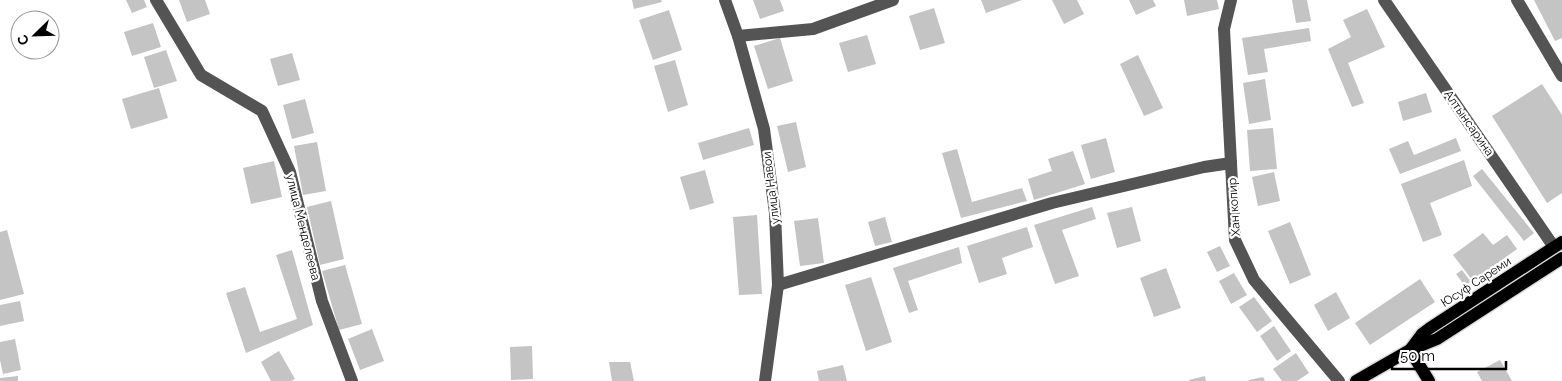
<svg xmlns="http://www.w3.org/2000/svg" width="1562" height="381" font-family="Raleway,sans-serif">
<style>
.building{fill:#c4c4c4}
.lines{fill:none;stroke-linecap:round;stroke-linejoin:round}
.major-casing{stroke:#dbdbdb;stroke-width:15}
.minor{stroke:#545454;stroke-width:12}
.major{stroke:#000;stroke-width:12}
.labels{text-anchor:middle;stroke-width:4.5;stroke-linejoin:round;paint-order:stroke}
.street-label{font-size:12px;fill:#000;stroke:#fff}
</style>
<rect width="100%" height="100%" fill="#fff"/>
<g class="building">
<polygon points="126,0 144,0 147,7 132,13"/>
<polygon points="179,0 205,0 210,14 187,22"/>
<polygon points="632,0 661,0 662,2 634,9"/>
<polygon points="753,0 780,0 784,11 760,19"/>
<polygon points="981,0 1022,0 986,13"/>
<polygon points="1052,0 1077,0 1084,14 1064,24"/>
<polygon points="1129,0 1153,0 1156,6 1136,15"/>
<polygon points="1184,0 1217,0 1219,9 1187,16"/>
<polygon points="1292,0 1307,0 1311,21 1296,23"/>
<polygon points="1534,0 1562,0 1562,38 1555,41"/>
<polygon points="934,8 945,43 920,50 909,16"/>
<polygon points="1367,9 1385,47 1348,63 1364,103 1352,107 1328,49 1351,37 1343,20"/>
<polygon points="669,10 682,50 653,60 639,20"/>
<polygon points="153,23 161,47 132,56 124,32"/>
<polygon points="1309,28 1311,41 1264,49 1268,72 1248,75 1242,38"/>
<polygon points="867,35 876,64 848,72 839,43"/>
<polygon points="780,38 793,81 768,89 754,46"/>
<polygon points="166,50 177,81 154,88 144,57"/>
<polygon points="292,53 300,80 278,86 270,59"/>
<polygon points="1138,55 1163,108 1144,116 1120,64"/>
<polygon points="675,60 688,105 668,112 654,66"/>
<polygon points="1265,79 1271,120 1249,124 1243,83"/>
<polygon points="1542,84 1562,115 1562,193 1547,203 1492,116"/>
<polygon points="159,88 168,118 131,129 122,99"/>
<polygon points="1426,93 1432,112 1403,121 1398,102"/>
<polygon points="305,99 314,133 292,139 283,105"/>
<polygon points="796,122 806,167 788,172 777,126"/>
<polygon points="749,128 754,145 703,160 698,143"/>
<polygon points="1273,128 1277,169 1250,171 1247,130"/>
<polygon points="1106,138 1115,172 1091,179 1081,145"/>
<polygon points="1456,138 1461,151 1400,174 1389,149 1408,141 1414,155"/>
<polygon points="317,142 326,191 303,195 294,146"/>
<polygon points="957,149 972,202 1022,188 1027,201 961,218 942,153"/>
<polygon points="1073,151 1085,184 1034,200 1028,179 1052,171 1048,159"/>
<polygon points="1464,160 1472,186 1430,203 1442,235 1423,242 1401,184"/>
<polygon points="274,161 282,197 251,204 243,168"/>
<polygon points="1482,169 1534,233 1524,241 1473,176"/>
<polygon points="705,170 714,203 690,210 680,177"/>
<polygon points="1274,172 1280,201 1258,206 1252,177"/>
<polygon points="331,201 344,259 320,265 307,207"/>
<polygon points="1092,207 1096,219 1062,230 1079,276 1055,284 1034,225"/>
<polygon points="1132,207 1141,241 1117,248 1107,213"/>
<polygon points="757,215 762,294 739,295 733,217"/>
<polygon points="885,217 892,242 875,246 868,222"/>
<polygon points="818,218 824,263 800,266 794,221"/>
<polygon points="1290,222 1311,275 1290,284 1268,231"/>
<polygon points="1027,227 1033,247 1002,258 1007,274 979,283 967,246"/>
<polygon points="7,230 24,294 0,300 0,232"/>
<polygon points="1483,233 1493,245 1507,235 1517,249 1473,281 1453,255"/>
<polygon points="1220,246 1230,266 1217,272 1207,252"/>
<polygon points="959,247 962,263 908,281 918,310 909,313 893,268"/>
<polygon points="292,250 313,325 246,353 226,293 245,287 260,332 297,319 276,255"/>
<polygon points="345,265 362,324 339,330 322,271"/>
<polygon points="1166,268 1181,308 1154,317 1140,278"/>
<polygon points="1462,270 1471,282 1465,286 1456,274"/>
<polygon points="1234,273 1247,295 1231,304 1219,281"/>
<polygon points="871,277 892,342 866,351 845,285"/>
<polygon points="1420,279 1435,302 1370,345 1355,323"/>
<polygon points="1336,292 1350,318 1328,331 1314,305"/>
<polygon points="1254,297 1272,321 1257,332 1239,307"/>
<polygon points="20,301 24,321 0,326 0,305"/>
<polygon points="1274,326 1291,351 1277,361 1260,336"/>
<polygon points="372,329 384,361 360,370 348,339"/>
<polygon points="15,339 21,370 3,374 0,360 0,342"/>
<polygon points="532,346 533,379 511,380 510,347"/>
<polygon points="279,351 295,379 291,381 271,381 261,362"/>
<polygon points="1296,353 1309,373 1297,381 1282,381 1273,369"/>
<polygon points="1500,360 1512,381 1482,381 1477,372"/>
<polygon points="609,362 630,362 634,381 612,381"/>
<polygon points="843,365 847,381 819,381 817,371"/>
<polygon points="18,376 18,381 0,381 0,378"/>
<polygon points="1205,376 1206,381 1189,381 1189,380"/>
<polygon points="1263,377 1265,381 1249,381 1249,380"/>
</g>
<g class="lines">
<defs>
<g id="major">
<polyline points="1562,242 1430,328 1422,334 1410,350 1437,339 1562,258"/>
<polyline points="1356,381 1410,350 1429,381"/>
</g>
</defs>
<use href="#major" class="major-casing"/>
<g class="minor">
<polyline points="156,0 201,75 262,111 290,172 322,301 352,381"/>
<polyline points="725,0 738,36 764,129 775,213 778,285 765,381"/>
<polyline points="1231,0 1224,29 1235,240 1254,280 1339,381"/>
<polyline points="1384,0 1554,247"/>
<polyline points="1517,0 1562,76"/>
<polyline points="738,36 813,29 893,0"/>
<polyline points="778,285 1052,203 1204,167 1231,163"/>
</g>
<use href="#major" class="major"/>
</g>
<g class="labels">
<g class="street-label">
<text transform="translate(1469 123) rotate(55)" y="4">Алтынсарина</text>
<text transform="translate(771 188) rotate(-97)" y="4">улица Навои</text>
<text transform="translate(1234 207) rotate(-94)" y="4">Хан копир</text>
<text transform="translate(303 227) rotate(76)" y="4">улица Менделеева</text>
<text transform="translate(1476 282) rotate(-33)" y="4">Юсуф Сареми</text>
</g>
</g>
<g transform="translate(35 35) rotate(247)"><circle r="24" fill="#ffffff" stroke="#999999"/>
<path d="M0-4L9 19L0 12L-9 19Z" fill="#000000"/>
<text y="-8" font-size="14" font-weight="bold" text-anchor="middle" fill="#000000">С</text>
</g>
<path d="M1392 361v8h114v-8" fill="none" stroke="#000000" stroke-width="2.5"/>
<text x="1400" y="361" font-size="15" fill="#000000" stroke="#ffffff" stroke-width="4" paint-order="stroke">50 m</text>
</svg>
